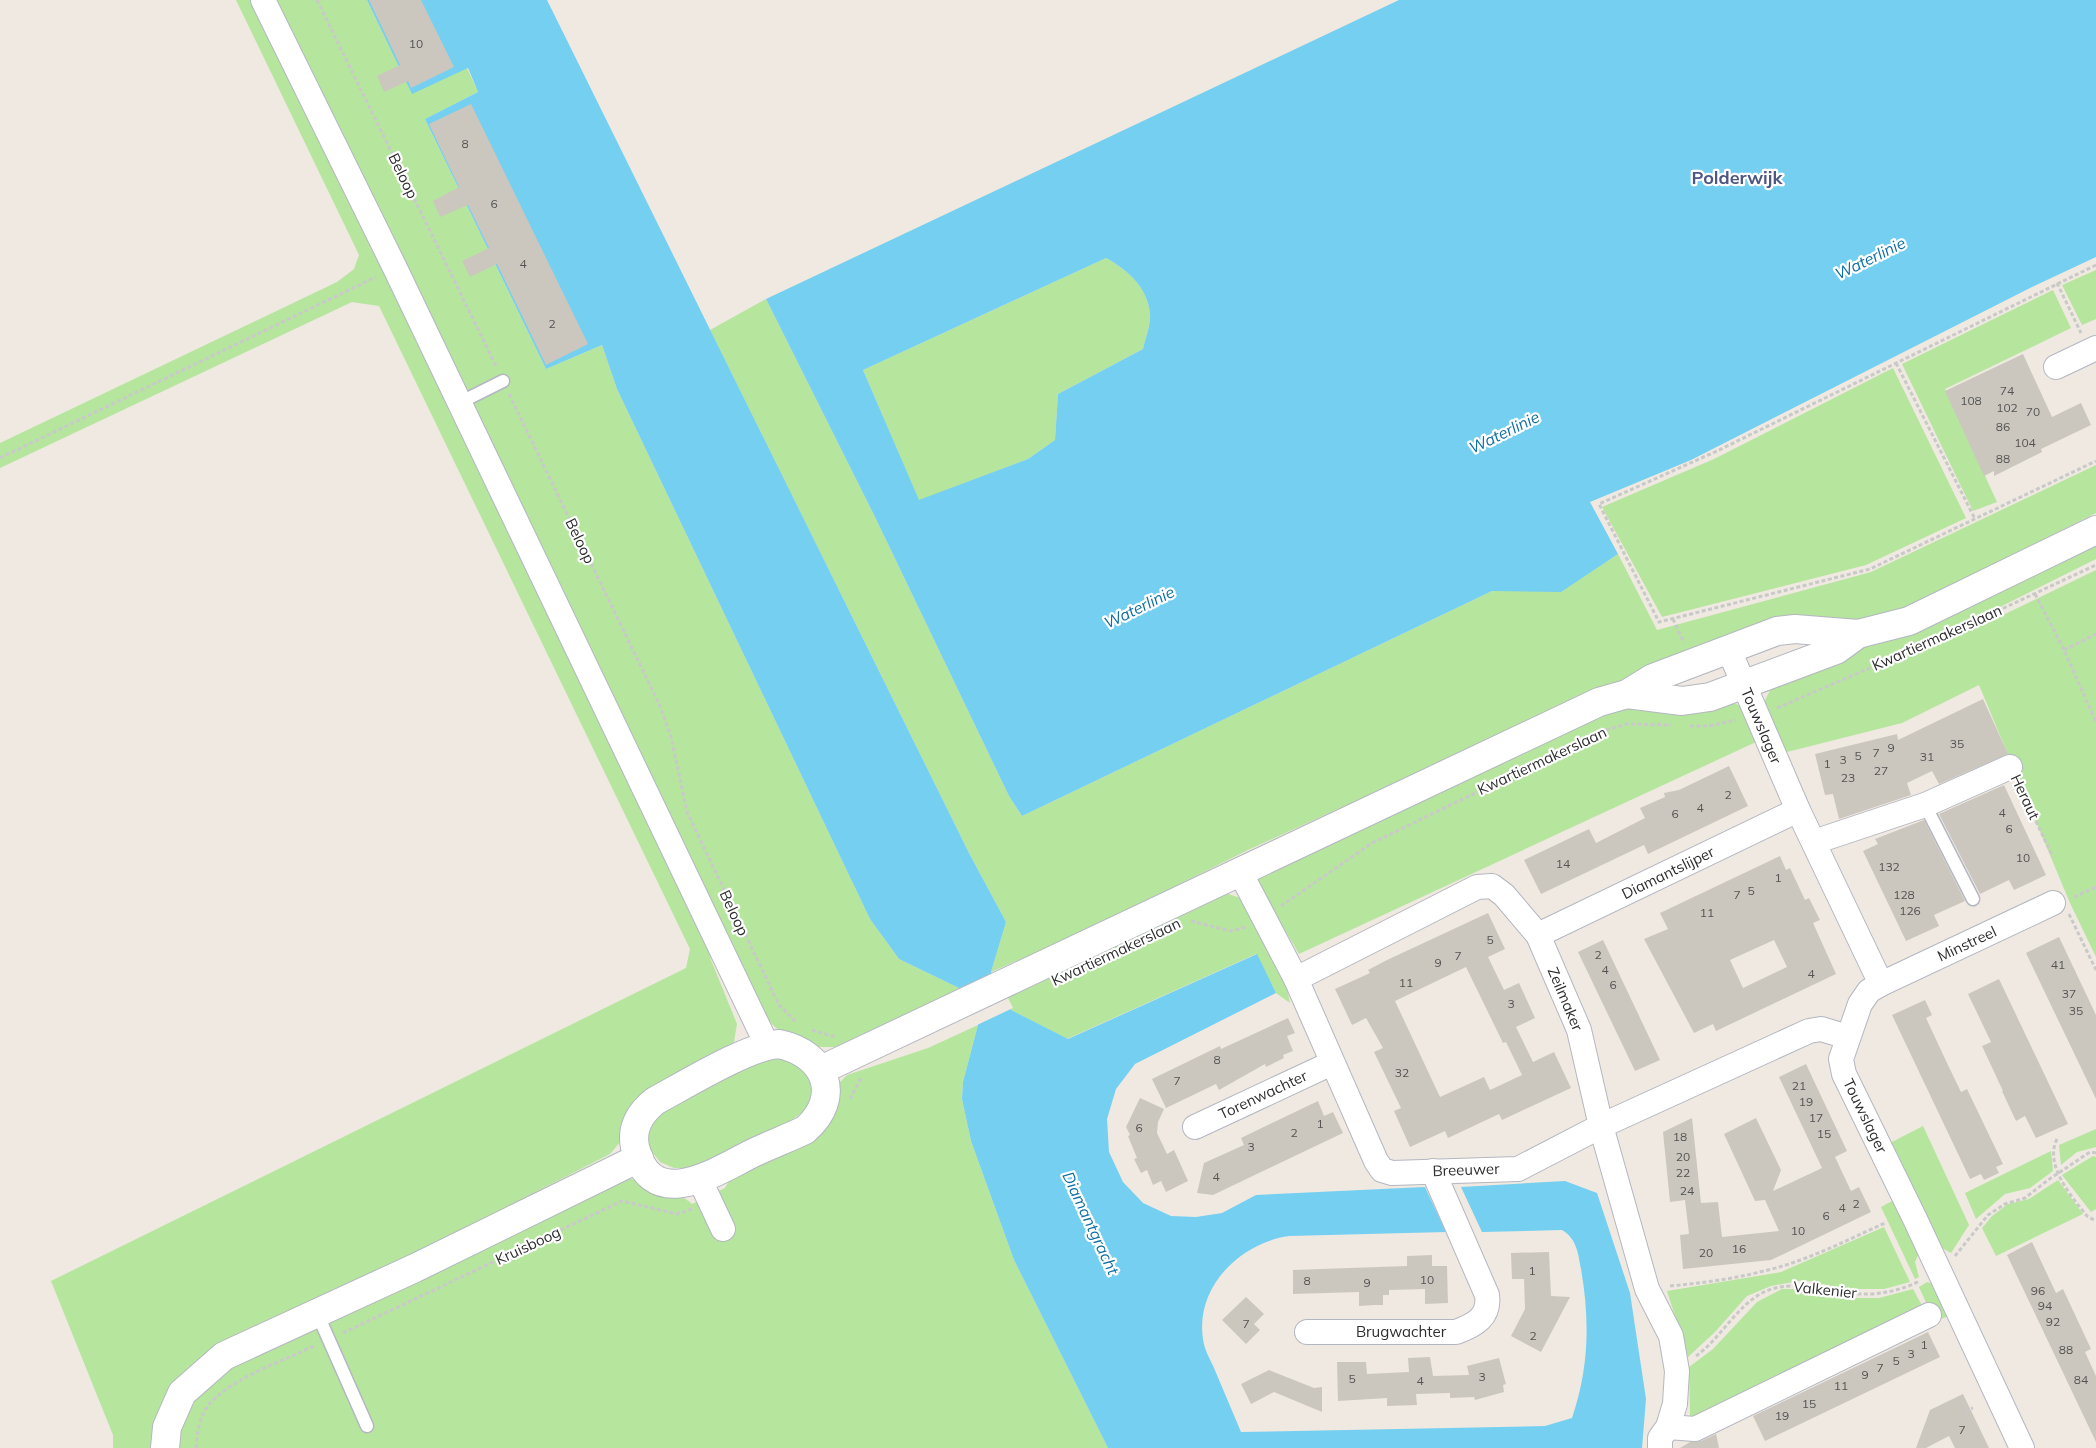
<svg xmlns="http://www.w3.org/2000/svg" width="2096" height="1448" font-family="Mulish,sans-serif">
<style>
.green{fill:#b6e59e}
.water{fill:#75cff0;fill-rule:evenodd}
.pier{fill:#efe9e1}
.building{fill:#cbc7bf;fill-rule:evenodd}
.lines{fill:none;stroke-linecap:round;stroke-linejoin:round}
.lane-casing{stroke:#b4b7c1;stroke-width:15}
.street-casing{stroke:#b4b7c1;stroke-width:26}
.secondary-casing{stroke:#b4b7c1;stroke-width:30}
.path{stroke:#c9c9c9;stroke-width:3;stroke-dasharray:4 2.5;stroke-linecap:butt}
.lane{stroke:#fff;stroke-width:12}
.street{stroke:#fff;stroke-width:24}
.secondary{stroke:#fff;stroke-width:28}
.labels{text-anchor:middle;stroke-width:4.5;stroke-linejoin:round;paint-order:stroke}
.number-label{font-size:12px;fill:#555452}
.street-label{font-size:15px;fill:#2e2e2e;stroke:#fff}
.water-label{font-size:16px;font-style:italic;fill:#0d6fa3;stroke:#fff}
.quarter-label{font-size:18px;font-weight:bold;fill:#4d5680;stroke:#fff}
</style>
<rect width="100%" height="100%" fill="#efe9e1"/>
<g class="green">
<polygon points="236,0 255,0 707,943 711,960 737,1024 734,1042 729,1050 621,1141 610,1154 220,1354 160,1448 113,1448 113,1435 51,1281 686,968 690,949 379,306 352,302 0,468 0,443 337,282 354,269 359,255"/>
<polygon points="272,0 367,0 412,93 467,68 478,92 425,119 546,369 602,345 617,389 870,919 899,959 961,989 835,1047 816,1047 776,1028 770,1022 732,950"/>
<path d="M 1106,258 C 1128,270 1148,288 1150,314 C 1151,325 1145,339 1143,349 L 1058,394 L 1055,440 L 1028,459 L 919,501 L 863,370 Z"/>
<polygon points="2096,270 2096,319 2082,325 2062,285"/>
<polygon points="2053,290 2071,328 1945,389 1997,502 1973,511 1902,364"/>
<polygon points="766,299 876,519 1009,796 1022,816 1492,591 1561,591 1618,554 1657,630 1871,572 2096,465 2096,513 1908,608 1852,626 1781,623 1514,729 1248,850 1079,934 991,972 1006,922 969,853 710,330"/>
<polygon points="1893,368 1966,518 1866,565 1662,617 1602,507 1714,459"/>
<polygon points="2096,542 2096,559 1970,622 1974,629 2096,570 2096,957 2070,903 1979,685 1902,723 1783,753 1764,702 1776,679"/>
<polygon points="1724,699 1743,707 1756,742 1299,954 1255,879 1604,713 1644,703"/>
<polygon points="1223,892 1240,898 1251,911 1285,979 1290,1003 1276,993 1256,954 1067,1039 1011,1010 1005,996"/>
<path d="M 978,1025 L 963,1082 L 962,1099 L 971,1141 L 1014,1260 L 1108,1448 L 170,1448 L 181,1412 L 220,1368 L 327,1315 L 628,1179 C 645,1178 680,1192 692,1204 L 725,1188 L 730,1179 L 835,1092 L 840,1082 L 847,1075 L 928,1048 Z"/>
<path d="M 781,1058 C 802,1062 821,1086 807,1107 C 801,1116 790,1118 786,1129 L 704,1168 L 674,1168 L 660,1162 L 649,1148 L 648,1135 L 650,1129 L 661,1112 L 758,1059 Z"/>
<polygon points="1923,1126 1969,1225 1951,1253 1937,1245 1890,1143"/>
<polygon points="2096,1129 2096,1147 2077,1152 2061,1165 2059,1145"/>
<polygon points="2051,1151 2053,1171 2030,1188 2005,1194 1976,1219 1965,1193"/>
<polygon points="2093,1156 2096,1157 2096,1209 2091,1212 2062,1175"/>
<polygon points="2058,1180 2083,1214 1996,1256 1982,1228 1992,1216 2008,1204 2029,1199"/>
<polygon points="1894,1200 1919,1253 1915,1262 1919,1277 1915,1279 1881,1207"/>
<polygon points="1884,1227 1910,1282 1884,1289 1845,1289 1804,1280 1771,1286 1747,1296 1715,1332 1688,1357 1667,1291 1781,1272"/>
<polygon points="1927,1282 1936,1285 1950,1315 1935,1322 1919,1287"/>
<polygon points="1782,1289 1809,1289 1838,1298 1879,1298 1913,1289 1925,1311 1693,1419 1690,1416 1689,1367 1713,1349 1757,1302"/>
</g>
<g class="water">
<path d="M 367,0 L 547,0 L 969,853 L 1006,922 L 991,972 L 1011,1010 L 1068,1039 L 1257,954 L 1276,993 L 1135,1064 L 1116,1089 L 1107,1119 L 1109,1152 L 1123,1182 L 1143,1203 L 1171,1216 L 1196,1217 L 1222,1213 L 1256,1195 L 1425,1187 L 1446,1232 L 1289,1236 C 1240,1243 1195,1287 1203,1339 C 1204,1349 1210,1359 1214,1368 C 1223,1389 1232,1411 1241,1432 L 1545,1426 L 1572,1418 C 1589,1368 1590,1321 1581,1269 C 1578,1253 1577,1239 1562,1230 L 1482,1232 L 1461,1187 L 1565,1181 L 1597,1193 L 1630,1293 L 1646,1399 L 1642,1448 L 1108,1448 L 1014,1260 L 971,1141 L 962,1099 L 963,1082 L 978,1025 L 961,989 L 899,959 L 870,919 L 617,389 L 602,345 L 546,369 L 425,119 L 478,92 L 468,68 L 412,94 Z"/>
<path d="M 1399,0 L 2096,0 L 2096,257 L 2032,287 L 1691,460 L 1590,502 L 1618,554 L 1561,592 L 1492,591 L 1022,816 L 1009,796 L 876,519 L 766,299 ZM 1106,258 C 1128,270 1148,288 1150,314 C 1151,325 1145,339 1143,349 L 1058,394 L 1055,440 L 1028,459 L 919,500 L 863,370 Z"/>
</g>
<polygon class="pier" points="995,972 1013,1008 975,1026 957,990"/>
<g class="building">
<polygon points="369,0 421,0 454,67 411,88 408,81 384,92 377,76 400,65"/>
<polygon points="471,104 588,344 546,365 497,264 470,277 462,261 489,248 468,205 440,217 433,201 459,187 429,124"/>
<polygon points="2023,354 2052,417 2081,403 2091,425 2041,449 2042,452 1994,476 1994,471 1984,476 1945,391"/>
<polygon points="1983,699 2008,754 1939,784 1932,771 1907,783 1911,795 1839,819 1833,794 1825,795 1815,754 1897,734 1898,740"/>
<polygon points="1729,766 1748,806 1648,854 1644,845 1541,894 1524,860 1589,829 1596,843 1645,818 1640,808 1665,797 1664,793 1679,790"/>
<polygon points="2004,785 2046,875 2014,890 2009,880 1980,894 1939,814"/>
<polygon points="1924,820 1965,901 1934,915 1939,926 1906,941 1863,851 1878,844 1875,839"/>
<path d="M 1780,856 L 1786,870 L 1790,868 L 1805,900 L 1809,898 L 1820,920 L 1813,923 L 1836,974 L 1716,1031 L 1713,1024 L 1694,1033 L 1644,939 L 1668,929 L 1660,913 ZM 1774,940 L 1787,967 L 1743,988 L 1730,960 Z"/>
<path d="M 1488,913 L 1505,949 L 1488,957 L 1504,990 L 1519,983 L 1535,1018 L 1516,1027 L 1533,1062 L 1554,1052 L 1571,1088 L 1502,1120 L 1499,1114 L 1448,1138 L 1445,1131 L 1410,1147 L 1394,1111 L 1401,1108 L 1374,1052 L 1383,1048 L 1366,1018 L 1352,1025 L 1335,989 L 1370,973 L 1368,970 L 1387,960 ZM 1466,967 L 1503,1043 L 1506,1042 L 1522,1075 L 1490,1090 L 1484,1077 L 1440,1097 L 1395,1001 Z"/>
<polygon points="2059,937 2096,1015 2096,1099 2026,953"/>
<polygon points="1603,940 1660,1060 1635,1071 1578,952"/>
<polygon points="1999,979 2068,1124 2036,1138 2025,1116 2016,1121 2002,1091 2003,1091 1982,1046 1991,1042 1968,994"/>
<polygon points="1925,1000 1932,1015 1926,1018 1947,1063 1961,1092 1967,1089 2003,1164 1996,1167 1999,1173 1984,1180 1981,1174 1970,1179 1892,1015"/>
<polygon points="1288,1018 1295,1033 1287,1036 1293,1051 1283,1055 1284,1058 1266,1067 1265,1064 1219,1090 1216,1084 1166,1108 1152,1079 1220,1046 1221,1049"/>
<polygon points="1806,1064 1847,1151 1835,1157 1851,1191 1859,1187 1871,1212 1771,1260 1683,1269 1680,1235 1689,1234 1685,1200 1670,1202 1663,1132 1692,1118 1701,1203 1718,1202 1722,1237 1779,1231 1765,1200 1755,1201 1724,1134 1756,1118 1781,1170 1773,1191 1822,1168 1779,1077"/>
<polygon points="1140,1098 1164,1109 1158,1122 1157,1133 1167,1154 1174,1150 1188,1181 1166,1192 1161,1181 1153,1185 1147,1170 1141,1173 1134,1159 1137,1158 1128,1136 1130,1135 1126,1127"/>
<polygon points="1318,1101 1324,1116 1333,1112 1343,1133 1213,1195 1197,1193 1204,1163 1244,1145 1241,1138"/>
<polygon points="2032,1242 2056,1293 2063,1289 2091,1349 2085,1352 2096,1376 2096,1442 2007,1255"/>
<polygon points="1549,1252 1551,1296 1570,1297 1541,1352 1511,1336 1525,1309 1524,1279 1512,1279 1511,1253"/>
<polygon points="1432,1255 1432,1266 1447,1266 1448,1303 1425,1304 1425,1289 1389,1290 1389,1295 1383,1295 1383,1305 1375,1305 1359,1306 1359,1292 1293,1294 1293,1270 1407,1266 1407,1256"/>
<polygon points="1246,1297 1264,1314 1254,1324 1260,1330 1246,1344 1222,1320"/>
<polygon points="1928,1332 1940,1357 1765,1441 1753,1416"/>
<polygon points="1430,1357 1433,1376 1469,1375 1467,1366 1499,1358 1506,1384 1503,1385 1504,1392 1475,1400 1474,1397 1450,1398 1450,1393 1416,1394 1417,1405 1387,1406 1387,1398 1338,1401 1337,1362 1366,1362 1367,1374 1409,1372 1408,1358"/>
<polygon points="1269,1370 1314,1388 1322,1387 1322,1412 1274,1392 1251,1404 1241,1384"/>
<polygon points="1963,1394 1989,1448 1955,1448 1949,1436 1926,1448 1916,1448 1930,1410"/>
<polygon points="1716,1434 1719,1448 1680,1448 1690,1442 1701,1441"/>
</g>
<g class="lines">
<defs>
<g id="lane">
<polyline points="459,403 503,381"/>
<polyline points="1925,805 1973,899"/>
<polyline points="317,1313 367,1426"/>
</g>
<g id="street">
<polyline points="263,0 395,268 767,1045"/>
<polyline points="2056,367 2096,348"/>
<polyline points="1729,650 1798,810 1881,984 1869,991 1860,1004 1841,1059 1844,1074 1915,1219 2022,1448"/>
<polyline points="1814,842 1925,805 2010,767"/>
<polyline points="1240,872 1296,979 1376,1161 1382,1170 1392,1173 1518,1169 1601,1126 1809,1031 1821,1029 1848,1037"/>
<polyline points="1538,935 1798,810"/>
<polyline points="1296,979 1477,887 1492,886 1504,895 1538,935 1579,1030 1601,1126 1647,1289 1671,1336 1677,1371 1675,1404 1668,1427 1660,1438 1660,1448"/>
<polyline points="1881,984 2053,903"/>
<polyline points="1195,1127 1332,1063"/>
<polyline points="700,1180 723,1229"/>
<path d="M 1307,1332 L 1456,1332 C 1475,1325 1490,1317 1487,1295 L 1433,1171"/>
<polyline points="1668,1427 1695,1429 1929,1315"/>
</g>
<g id="secondary">
<polyline points="1627,694 1682,701 1710,697 1836,650 1858,634"/>
<path d="M 779,1044 C 826,1054 843,1097 805,1130 C 786,1139 767,1146 749,1155 C 712,1174 651,1213 635,1147 C 631,1128 640,1113 655,1101 C 685,1085 748,1046 779,1044 Z"/>
<polyline points="821,1070 1599,702 1627,694 1653,678 1777,631 1795,629 1858,634 1909,621 2096,530"/>
<polyline points="165,1448 167,1427 182,1393 224,1356 415,1268 639,1158"/>
</g>
</defs>
<use href="#lane" class="lane-casing"/>
<use href="#street" class="street-casing"/>
<use href="#secondary" class="secondary-casing"/>
<g class="path">
<polyline points="317,0 497,368"/>
<polyline points="2096,265 1717,451 1599,504 1659,622 1870,569 2096,461"/>
<polyline points="2057,283 2081,333"/>
<polyline points="1896,363 1975,519"/>
<polyline points="509,394 660,706 671,737 687,812 779,1005 797,1023"/>
<polyline points="0,458 376,277"/>
<polyline points="2035,594 2064,650 2096,722"/>
<polyline points="1673,619 1684,643"/>
<polyline points="2064,650 2096,634"/>
<polyline points="1777,708 1944,636 2096,565"/>
<polyline points="1690,726 1709,726 1736,720"/>
<polyline points="2019,786 2053,857"/>
<polyline points="2074,897 2096,887"/>
<polyline points="1281,906 1372,843 1603,731 1627,724 1671,725"/>
<polyline points="2069,914 2096,970"/>
<polyline points="1191,921 1230,931 1246,927"/>
<polyline points="812,1030 835,1037"/>
<polyline points="850,1099 861,1078"/>
<path d="M 2057,1139 C 2044,1165 2071,1196 2087,1216 L 2094,1220"/>
<polyline points="1955,1256 1988,1215 2005,1204 2025,1198 2048,1180 2090,1152 2096,1153"/>
<path d="M 1670,1286 C 1702,1283 1733,1279 1764,1271 C 1807,1261 1845,1241 1885,1223"/>
<polyline points="343,1333 622,1201 677,1214 692,1209"/>
<path d="M 1696,1356 C 1720,1339 1736,1307 1762,1293 C 1789,1279 1818,1290 1845,1293 C 1872,1296 1895,1293 1920,1281"/>
<polyline points="1965,1411 1973,1408"/>
<path d="M 196,1448 C 197,1432 200,1413 212,1401 C 239,1375 281,1362 314,1346"/>
</g>
<use href="#lane" class="lane"/>
<use href="#street" class="street"/>
<use href="#secondary" class="secondary"/>
</g>
<g class="labels">
<g class="number-label">
<text x="416" y="48">10</text>
<text x="465" y="148">8</text>
<text x="494" y="208">6</text>
<text x="523" y="268">4</text>
<text x="552" y="328">2</text>
<text x="2007" y="395">74</text>
<text x="1971" y="405">108</text>
<text x="2007" y="412">102</text>
<text x="2033" y="416">70</text>
<text x="2003" y="431">86</text>
<text x="2025" y="447">104</text>
<text x="2003" y="463">88</text>
<text x="1957" y="748">35</text>
<text x="1891" y="752">9</text>
<text x="1876" y="757">7</text>
<text x="1858" y="760">5</text>
<text x="1927" y="761">31</text>
<text x="1843" y="764">3</text>
<text x="1827" y="768">1</text>
<text x="1881" y="775">27</text>
<text x="1848" y="782">23</text>
<text x="1728" y="799">2</text>
<text x="1700" y="812">4</text>
<text x="2002" y="817">4</text>
<text x="1675" y="818">6</text>
<text x="2009" y="833">6</text>
<text x="2023" y="862">10</text>
<text x="1563" y="868">14</text>
<text x="1889" y="871">132</text>
<text x="1778" y="882">1</text>
<text x="1751" y="895">5</text>
<text x="1737" y="899">7</text>
<text x="1904" y="899">128</text>
<text x="1910" y="915">126</text>
<text x="1707" y="917">11</text>
<text x="1490" y="944">5</text>
<text x="1598" y="959">2</text>
<text x="1458" y="960">7</text>
<text x="1438" y="967">9</text>
<text x="2058" y="969">41</text>
<text x="1605" y="974">4</text>
<text x="1811" y="978">4</text>
<text x="1406" y="987">11</text>
<text x="1613" y="989">6</text>
<text x="2069" y="998">37</text>
<text x="1511" y="1008">3</text>
<text x="2076" y="1015">35</text>
<text x="1217" y="1064">8</text>
<text x="1402" y="1077">32</text>
<text x="1177" y="1085">7</text>
<text x="1799" y="1090">21</text>
<text x="1806" y="1106">19</text>
<text x="1816" y="1122">17</text>
<text x="1320" y="1128">1</text>
<text x="1139" y="1132">6</text>
<text x="1294" y="1137">2</text>
<text x="1824" y="1138">15</text>
<text x="1680" y="1141">18</text>
<text x="1251" y="1151">3</text>
<text x="1683" y="1161">20</text>
<text x="1683" y="1177">22</text>
<text x="1216" y="1181">4</text>
<text x="1687" y="1195">24</text>
<text x="1856" y="1208">2</text>
<text x="1842" y="1212">4</text>
<text x="1826" y="1220">6</text>
<text x="1798" y="1235">10</text>
<text x="1739" y="1253">16</text>
<text x="1706" y="1257">20</text>
<text x="1532" y="1275">1</text>
<text x="1427" y="1284">10</text>
<text x="1307" y="1285">8</text>
<text x="1367" y="1287">9</text>
<text x="2038" y="1295">96</text>
<text x="2045" y="1310">94</text>
<text x="2053" y="1326">92</text>
<text x="1246" y="1328">7</text>
<text x="1533" y="1340">2</text>
<text x="1924" y="1349">1</text>
<text x="2066" y="1354">88</text>
<text x="1911" y="1358">3</text>
<text x="1896" y="1365">5</text>
<text x="1880" y="1372">7</text>
<text x="1865" y="1379">9</text>
<text x="1482" y="1381">3</text>
<text x="1352" y="1383">5</text>
<text x="2081" y="1384">84</text>
<text x="1420" y="1385">4</text>
<text x="1841" y="1390">11</text>
<text x="1809" y="1408">15</text>
<text x="1782" y="1420">19</text>
<text x="1962" y="1434">7</text>
</g>
<g class="street-label">
<text transform="translate(403 176) rotate(64)" y="5">Beloop</text>
<text transform="translate(580 541) rotate(64)" y="5">Beloop</text>
<text transform="translate(1937 638) rotate(-24)" y="5">Kwartiermakerslaan</text>
<text transform="translate(1761 726) rotate(67)" y="5">Touwslager</text>
<text transform="translate(1542 761) rotate(-25)" y="5">Kwartiermakerslaan</text>
<text transform="translate(2025 797) rotate(65)" y="5">Heraut</text>
<text transform="translate(1668 873) rotate(-26)" y="5">Diamantslijper</text>
<text transform="translate(734 913) rotate(65)" y="5">Beloop</text>
<text transform="translate(1967 944) rotate(-25)" y="5">Minstreel</text>
<text transform="translate(1116 952) rotate(-25)" y="5">Kwartiermakerslaan</text>
<text transform="translate(1565 999) rotate(67)" y="5">Zeilmaker</text>
<text transform="translate(1263 1095) rotate(-25)" y="5">Torenwachter</text>
<text transform="translate(1865 1116) rotate(64)" y="5">Touwslager</text>
<text transform="translate(1466 1170) rotate(-2)" y="5">Breeuwer</text>
<text transform="translate(528 1246) rotate(-25)" y="5">Kruisboog</text>
<text transform="translate(1825 1290) rotate(6)" y="5">Valkenier</text>
<text x="1401" y="1337">Brugwachter</text>
</g>
<g class="water-label">
<text transform="translate(1870 258) rotate(-26)" y="6">Waterlinie</text>
<text transform="translate(1504 432) rotate(-26)" y="6">Waterlinie</text>
<text transform="translate(1139 607) rotate(-26)" y="6">Waterlinie</text>
<text transform="translate(1091 1223) rotate(65)" y="6">Diamantgracht</text>
</g>
<g class="quarter-label">
<text x="1737" y="184">Polderwijk</text>
</g>
</g>
</svg>
